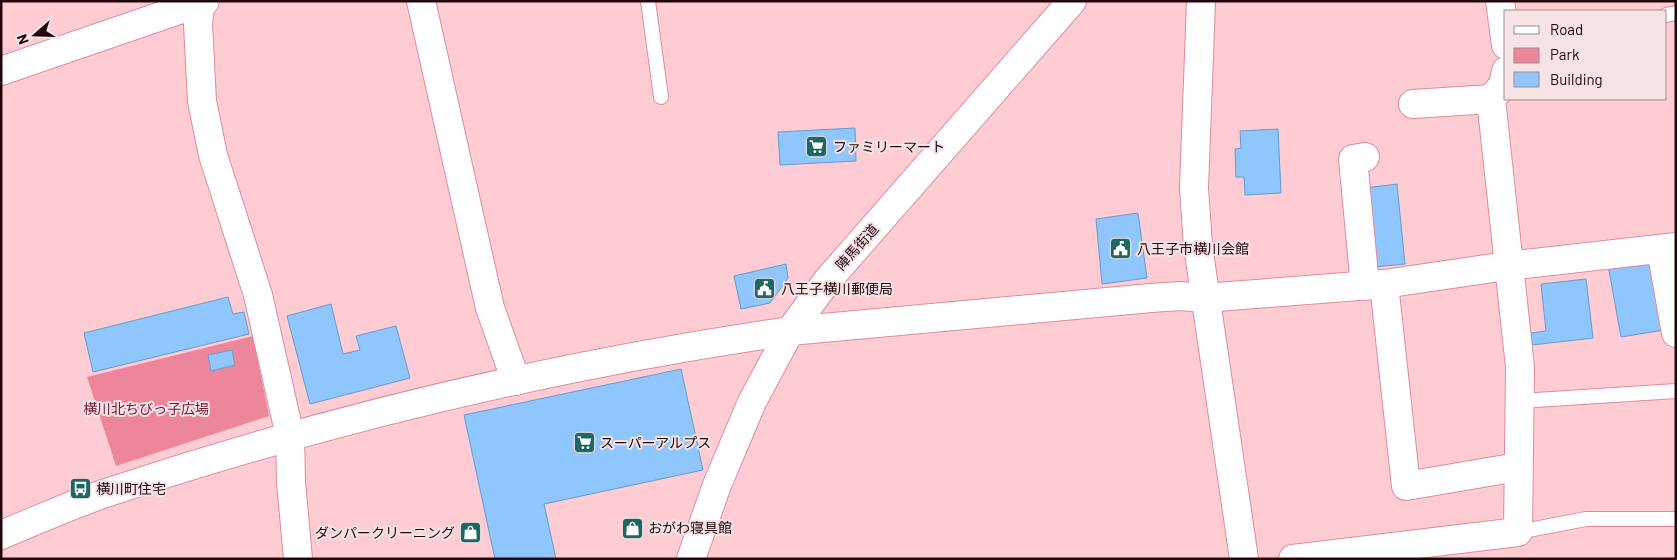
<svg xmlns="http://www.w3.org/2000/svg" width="1677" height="560" font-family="Barlow,'Noto Sans JP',sans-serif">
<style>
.green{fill:#ed869a}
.building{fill:#8ec6fd;stroke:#649bcf}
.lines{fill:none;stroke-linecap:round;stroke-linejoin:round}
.lane-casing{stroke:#dc8d9b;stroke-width:16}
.street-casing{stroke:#dc8d9b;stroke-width:30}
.secondary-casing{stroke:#dc8d9b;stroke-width:30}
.lane{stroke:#fff;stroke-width:14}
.street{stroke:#fff;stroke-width:28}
.secondary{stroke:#fff;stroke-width:28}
.labels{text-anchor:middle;stroke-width:4;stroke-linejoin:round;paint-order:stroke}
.poi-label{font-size:14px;fill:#21060c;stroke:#f5e3e6;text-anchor:start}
.street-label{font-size:14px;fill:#21060c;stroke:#f5e3e6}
.park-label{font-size:14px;fill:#6e1a32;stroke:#f5e3e6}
</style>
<rect width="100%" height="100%" fill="#ffccd3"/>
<polygon class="green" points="253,336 269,416 116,466 87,377"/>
<g class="building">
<polygon points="855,128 856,161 780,165 778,132"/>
<polygon points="1278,129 1281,193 1245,195 1244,177 1236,177 1235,149 1241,148 1240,131"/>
<polygon points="1397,184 1405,264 1373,267 1365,188"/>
<polygon points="1138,213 1147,278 1102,284 1096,219"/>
<polygon points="1627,261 1628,267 1652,263 1664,330 1621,337 1608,265"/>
<polygon points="786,264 788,278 770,303 741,309 734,276"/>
<polygon points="1586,279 1593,338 1532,345 1531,333 1546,331 1541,284"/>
<polygon points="228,297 233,314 244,312 249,334 93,372 84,333"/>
<polygon points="331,304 343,354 360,350 356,336 396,326 410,378 310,404 287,316"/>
<polygon points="232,350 235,365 211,371 208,355"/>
<polygon points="681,369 703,470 544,504 556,559 495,559 464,415"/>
</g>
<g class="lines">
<defs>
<g id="lane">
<polyline points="648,1 661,97"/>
<polyline points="1666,15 1676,13"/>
<polyline points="1519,401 1676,391"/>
<polyline points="1518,532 1586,519 1676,519"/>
</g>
<g id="street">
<polyline points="201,1 198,24 202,101 213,155 258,295 290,436 291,482 298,559"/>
<polyline points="421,1 490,308 516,381"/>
<polyline points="1201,1 1194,188 1198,246 1244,559"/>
<polyline points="1500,1 1506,45"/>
<polyline points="1,71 205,1"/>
<polyline points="1413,104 1491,99"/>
<polyline points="1661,249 1676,333"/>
<polyline points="1384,284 1406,486 1518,467"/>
<polyline points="1365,286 1353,159 1365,157"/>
<polyline points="790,331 1151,298 1180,296 1204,298 1384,284 1507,266 1676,247"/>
<polyline points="1293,559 1518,532 1520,367 1491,99 1503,85 1506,71"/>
</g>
<g id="secondary">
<path d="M 1,535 C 38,520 74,503 112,491 C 332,418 561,364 790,331"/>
<polyline points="691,559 717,485 752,402 790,331 827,281 1072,1"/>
</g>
</defs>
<use href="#lane" class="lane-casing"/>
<use href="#street" class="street-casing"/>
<use href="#secondary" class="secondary-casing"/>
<use href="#lane" class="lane"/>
<use href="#street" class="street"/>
<use href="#secondary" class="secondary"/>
</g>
<defs>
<symbol id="supermarket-square" viewBox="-11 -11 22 22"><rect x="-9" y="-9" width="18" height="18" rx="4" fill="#1c6862" stroke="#f5e3e6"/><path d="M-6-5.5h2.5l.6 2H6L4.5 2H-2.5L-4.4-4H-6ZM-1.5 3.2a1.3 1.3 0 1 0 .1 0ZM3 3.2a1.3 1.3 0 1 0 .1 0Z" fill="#fff"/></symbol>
<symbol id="civic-square" viewBox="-11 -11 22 22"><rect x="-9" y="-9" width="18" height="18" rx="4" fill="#1c6862" stroke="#f5e3e6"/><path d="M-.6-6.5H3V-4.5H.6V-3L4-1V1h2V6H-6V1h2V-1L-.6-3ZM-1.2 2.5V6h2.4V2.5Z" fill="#fff"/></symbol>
<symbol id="bus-square" viewBox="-11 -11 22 22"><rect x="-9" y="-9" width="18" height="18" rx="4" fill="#1c6862" stroke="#f5e3e6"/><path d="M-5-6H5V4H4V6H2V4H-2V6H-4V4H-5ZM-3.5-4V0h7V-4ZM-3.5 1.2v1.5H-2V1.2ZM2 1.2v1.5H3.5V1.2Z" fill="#fff"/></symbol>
<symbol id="shop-square" viewBox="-11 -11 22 22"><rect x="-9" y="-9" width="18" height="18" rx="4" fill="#1c6862" stroke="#f5e3e6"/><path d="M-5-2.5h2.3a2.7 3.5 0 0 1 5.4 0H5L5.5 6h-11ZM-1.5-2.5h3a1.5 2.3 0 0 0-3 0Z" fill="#fff"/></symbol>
</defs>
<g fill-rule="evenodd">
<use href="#supermarket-square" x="804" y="134" width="25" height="25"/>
<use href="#civic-square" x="1108" y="236" width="25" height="25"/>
<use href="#civic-square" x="752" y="276" width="25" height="25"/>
<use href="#supermarket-square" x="572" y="430" width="25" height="25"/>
<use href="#bus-square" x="68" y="476" width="25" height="25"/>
<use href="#shop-square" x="620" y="516" width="25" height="25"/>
<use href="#shop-square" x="458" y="520" width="25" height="25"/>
</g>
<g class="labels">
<g class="poi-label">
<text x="833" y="152">ファミリーマート</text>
<text x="1137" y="254">八王子市横川会館</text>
<text x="781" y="294">八王子横川郵便局</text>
<text x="600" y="448">スーパーアルプス</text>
<text x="96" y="494">横川町住宅</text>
<text x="648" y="533">おがわ寝具館</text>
<text x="455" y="538" text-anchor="end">ダンパークリーニング</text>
</g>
<g class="street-label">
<text transform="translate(857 247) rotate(-48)" y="5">陣馬街道</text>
</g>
<g class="park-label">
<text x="146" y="414">横川北ちびっ子広場</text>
</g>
</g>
<rect width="1677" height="560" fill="none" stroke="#21060c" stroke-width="5"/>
<rect x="1504" y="10" width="162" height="90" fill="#f5e3e6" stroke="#a08b8f"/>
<rect x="1514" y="26" width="25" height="8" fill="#ffffff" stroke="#a08b8f"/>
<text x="1550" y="35" font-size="15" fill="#21060c">Road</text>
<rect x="1514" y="48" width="25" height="15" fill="#ed869a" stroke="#a08b8f"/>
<text x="1550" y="60" font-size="15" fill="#21060c">Park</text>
<rect x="1514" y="72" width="25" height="15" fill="#8ec6fd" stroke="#a08b8f"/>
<text x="1550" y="85" font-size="15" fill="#21060c">Building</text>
<g transform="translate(35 35) rotate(250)" stroke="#f5e3e6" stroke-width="4" paint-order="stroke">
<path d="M0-4L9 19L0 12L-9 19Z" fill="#21060c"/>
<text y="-8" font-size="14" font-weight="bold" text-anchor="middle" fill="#21060c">N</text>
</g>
</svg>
